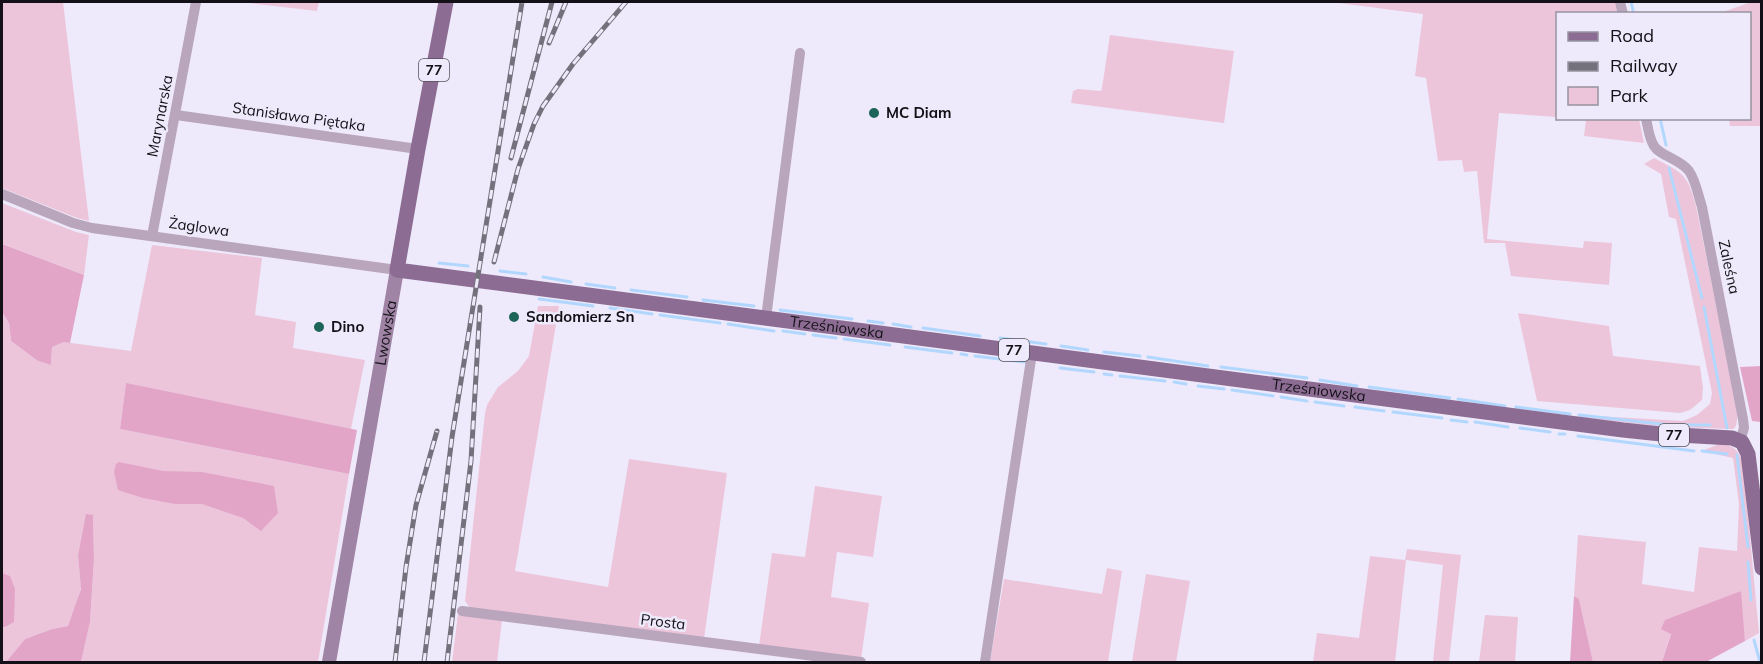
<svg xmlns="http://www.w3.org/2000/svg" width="1763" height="664" font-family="Mulish,sans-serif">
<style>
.green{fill:#edc5db}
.forest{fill:#e2a5c8}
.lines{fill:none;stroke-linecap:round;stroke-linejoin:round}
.stream{stroke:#b2d7fe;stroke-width:3}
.street{stroke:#b9a6bd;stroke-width:10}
.secondary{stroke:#a084a5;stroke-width:14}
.primary{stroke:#8d6c93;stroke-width:15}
.rail-casing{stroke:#74717c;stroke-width:5}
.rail{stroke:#eeeafb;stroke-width:3;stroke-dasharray:9;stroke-linecap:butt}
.poi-dot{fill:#1d6559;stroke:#eeeafb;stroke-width:2}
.labels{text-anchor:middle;stroke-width:5;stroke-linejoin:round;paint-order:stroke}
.shield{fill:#eeeafb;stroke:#55525b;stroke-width:1.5}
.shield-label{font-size:14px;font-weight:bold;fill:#131117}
.poi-label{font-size:15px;font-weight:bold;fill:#131117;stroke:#eeeafb;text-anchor:start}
.street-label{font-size:15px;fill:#131117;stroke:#eeeafb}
</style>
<rect width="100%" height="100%" fill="#eeeafb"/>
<g class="green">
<polygon points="2,2 63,2 89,221 77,218 2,188"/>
<polygon points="240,2 319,2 317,11"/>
<polygon points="1331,2 1615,2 1618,13 1558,14 1557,117 1499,113 1487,239 1583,248 1584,241 1612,243 1609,285 1511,276 1505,243 1484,243 1477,171 1464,172 1462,160 1438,161 1426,78 1415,76 1423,14"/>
<polygon points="1751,2 1761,2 1761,126 1730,126 1729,119 1750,118 1750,14 1720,13"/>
<polygon points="1110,35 1234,51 1224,123 1071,103 1073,91 1078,89 1101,91 1102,88"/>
<polygon points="1572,119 1639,119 1644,143 1584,136 1586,120"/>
<path d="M 1654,158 C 1684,174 1687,173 1696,206 L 1738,413 L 1736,426 L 1733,429 L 1670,427 L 1580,418 L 1579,415 L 1683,421 L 1697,415 L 1710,404 L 1712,393 L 1676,219 L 1669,217 L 1661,174 L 1644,164 Z"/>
<polygon points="2,203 76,232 89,235 84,275 2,244"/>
<polygon points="152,245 262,258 255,315 296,322 293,348 365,360 351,429 126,384 120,429 349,474 318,662 81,662 90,622 94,559 93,516 78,556 81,588 75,609 68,626 52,629 25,639 6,662 2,662 2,628 6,627 2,573 2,312 9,323 11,341 38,361 51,365 52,347 64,342 131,351"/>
<polygon points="538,306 559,306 515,571 608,587 629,459 727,473 704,639 470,608 465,601 485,413 487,405 498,387 518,371 529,356"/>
<polygon points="1518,313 1609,326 1613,356 1700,366 1703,388 1702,400 1690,410 1680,413 1537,401"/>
<path d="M 1719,444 C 1733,445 1738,449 1743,463 L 1759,633 L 1745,641 L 1740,591 L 1671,633 L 1662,662 L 1593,662 L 1579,599 L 1574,596 L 1578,535 L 1646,542 L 1642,584 L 1694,592 L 1699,547 L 1737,551 L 1739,504 L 1733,458 L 1702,451 Z"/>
<polygon points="815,486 882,496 873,557 837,552 831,597 869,603 861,659 759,646 772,553 805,557"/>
<polygon points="1407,549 1461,555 1449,662 1433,662 1443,565 1406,560 1395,662 1313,662 1317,633 1359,638 1370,556 1405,560"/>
<polygon points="1107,568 1122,571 1108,662 990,662 1004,579 1102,594"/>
<polygon points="1146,574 1190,581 1176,662 1132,662"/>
<polygon points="458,614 502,620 497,662 452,662"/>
<polygon points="1485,615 1518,617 1515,662 1479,662"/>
</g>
<g class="forest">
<polygon points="2,244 84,275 70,343 64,342 52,347 51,365 38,361 11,341 9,323 2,312"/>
<polygon points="1761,366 1761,422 1752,421 1740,367"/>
<polygon points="126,383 357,430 349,474 120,429"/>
<polygon points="119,462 163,471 202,472 274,486 278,513 261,531 243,518 202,504 175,504 143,498 118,490 114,472 116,464"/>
<polygon points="86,514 93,515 94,559 90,622 81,662 6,662 25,639 52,629 68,626 81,589 78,556"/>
<polygon points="2,573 10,576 15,589 14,622 5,627 2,628"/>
<polygon points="1741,591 1745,641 1706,662 1662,662 1671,634 1661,629 1665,620"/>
<polygon points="1574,596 1579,599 1593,662 1570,662"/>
</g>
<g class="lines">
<g class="stream">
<polyline points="1631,2 1634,14"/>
<polyline points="1660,118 1666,145"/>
<polyline points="1669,168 1702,298"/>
<polyline points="439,263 468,266"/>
<polyline points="500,271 526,274"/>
<polyline points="543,277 571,282"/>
<polyline points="586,284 615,288"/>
<polyline points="631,290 687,297"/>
<polyline points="539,299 593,306"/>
<polyline points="703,300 754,306"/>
<polyline points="1704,307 1727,428"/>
<polyline points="610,308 652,314"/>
<polyline points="780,310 852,319"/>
<polyline points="660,315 720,323"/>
<polyline points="868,321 883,323"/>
<polyline points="728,324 774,331"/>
<polyline points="893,324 911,327"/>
<polyline points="923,328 980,336"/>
<polyline points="783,331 805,334"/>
<polyline points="813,335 836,338"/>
<polyline points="1000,338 1046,344"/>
<polyline points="844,339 890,345"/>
<polyline points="1061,346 1088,350"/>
<polyline points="905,347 952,353"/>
<polyline points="1104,352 1140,356"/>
<polyline points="961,354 967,355"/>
<polyline points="975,356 1025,362"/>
<polyline points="1148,357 1208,366"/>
<polyline points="1221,367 1307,378"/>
<polyline points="1060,368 1094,372"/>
<polyline points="1104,374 1112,375"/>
<polyline points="1120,376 1165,381"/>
<polyline points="1320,380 1357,386"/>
<polyline points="1174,382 1186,384"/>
<polyline points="1198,386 1224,389"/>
<polyline points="1369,387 1450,398"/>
<polyline points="1232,390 1273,396"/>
<polyline points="1281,397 1307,401"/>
<polyline points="1458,399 1505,406"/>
<polyline points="1315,402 1344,406"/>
<polyline points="1355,407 1384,411"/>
<polyline points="1516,407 1570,414"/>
<polyline points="1393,412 1442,418"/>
<polyline points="1579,415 1670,425 1710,425"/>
<polyline points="1451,420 1467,422"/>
<polyline points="1475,422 1508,427"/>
<polyline points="1520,428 1550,432"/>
<polyline points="1559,434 1565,434"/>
<polyline points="1578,436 1694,451"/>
<polyline points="1702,451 1727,454"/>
<polyline points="1737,455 1748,547"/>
<polyline points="1748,562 1751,600"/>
<polyline points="1754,640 1760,662"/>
</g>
<g class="street">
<polyline points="1620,2 1623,14"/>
<polyline points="176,115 418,149"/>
<path d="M 1646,118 C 1648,128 1649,138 1654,146 C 1660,156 1680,159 1689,171 C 1696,181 1698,195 1702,207 L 1743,419 L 1744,428 L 1740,441"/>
<polyline points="2,194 73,223 92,228 397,270"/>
<polyline points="152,236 196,2"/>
<polyline points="766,318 800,53"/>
<polyline points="462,611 861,662"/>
<polyline points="985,662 1032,353"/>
</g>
<path class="secondary" id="s1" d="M 329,662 L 397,270"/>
<path class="primary" id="s2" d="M 446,2 L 418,149 L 397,270 L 1623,430 L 1661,434 L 1732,438 L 1742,442 L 1748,454 L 1762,568"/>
<defs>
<g id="rail">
<polyline points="549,43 566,2"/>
<polyline points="511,158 552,2"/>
<polyline points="494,262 518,169 534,124 543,106 573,64 626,2"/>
<polyline points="395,662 406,567 416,505 437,431"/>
<polyline points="424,662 452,437 522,2"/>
<polyline points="447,662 471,461 480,307"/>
</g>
</defs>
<use href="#rail" class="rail-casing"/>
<use href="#rail" class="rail"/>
</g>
<g class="poi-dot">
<circle cx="874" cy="113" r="6"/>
<circle cx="514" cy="317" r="6"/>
<circle cx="319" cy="327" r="6"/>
</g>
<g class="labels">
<g class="shield">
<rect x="419" y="59" width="30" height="22" rx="4.5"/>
<rect x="999" y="339" width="30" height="22" rx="4.5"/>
<rect x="1659" y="424" width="30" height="22" rx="4.5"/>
</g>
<g class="shield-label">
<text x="434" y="75">77</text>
<text x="1014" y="355">77</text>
<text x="1674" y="440">77</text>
</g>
<g class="poi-label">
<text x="886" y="118">MC Diam</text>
<text x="526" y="322">Sandomierz Sn</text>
<text x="331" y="332">Dino</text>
</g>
<g class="street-label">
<text transform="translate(160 116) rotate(-79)" y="5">Marynarska</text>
<text transform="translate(299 117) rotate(8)" y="5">Stanisława Piętaka</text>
<text transform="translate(199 227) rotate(8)" y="5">Żaglowa</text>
<text transform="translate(1729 267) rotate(78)" y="5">Zaleśna</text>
<text dy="5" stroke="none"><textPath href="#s2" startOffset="716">Trześniowska</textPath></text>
<text dy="5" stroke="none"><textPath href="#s1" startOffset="334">Lwowska</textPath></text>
<text dy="5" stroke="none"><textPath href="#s2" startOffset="1202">Trześniowska</textPath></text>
<text transform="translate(663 622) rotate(7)" y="5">Prosta</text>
</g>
</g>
<rect width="1763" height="664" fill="none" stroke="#131117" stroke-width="6"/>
<rect x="1556" y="12" width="195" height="108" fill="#eeeafb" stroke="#9693a0" stroke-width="1.5"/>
<rect x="1568" y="32" width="30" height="9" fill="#8d6c93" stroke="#9693a0" stroke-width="1.5"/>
<text x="1610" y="42" font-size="18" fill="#131117">Road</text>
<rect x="1568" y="62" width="30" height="9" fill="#74717c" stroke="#9693a0" stroke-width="1.5"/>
<text x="1610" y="72" font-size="18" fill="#131117">Railway</text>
<rect x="1568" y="87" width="30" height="18" fill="#edc5db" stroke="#9693a0" stroke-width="1.5"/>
<text x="1610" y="102" font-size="18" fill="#131117">Park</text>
</svg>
